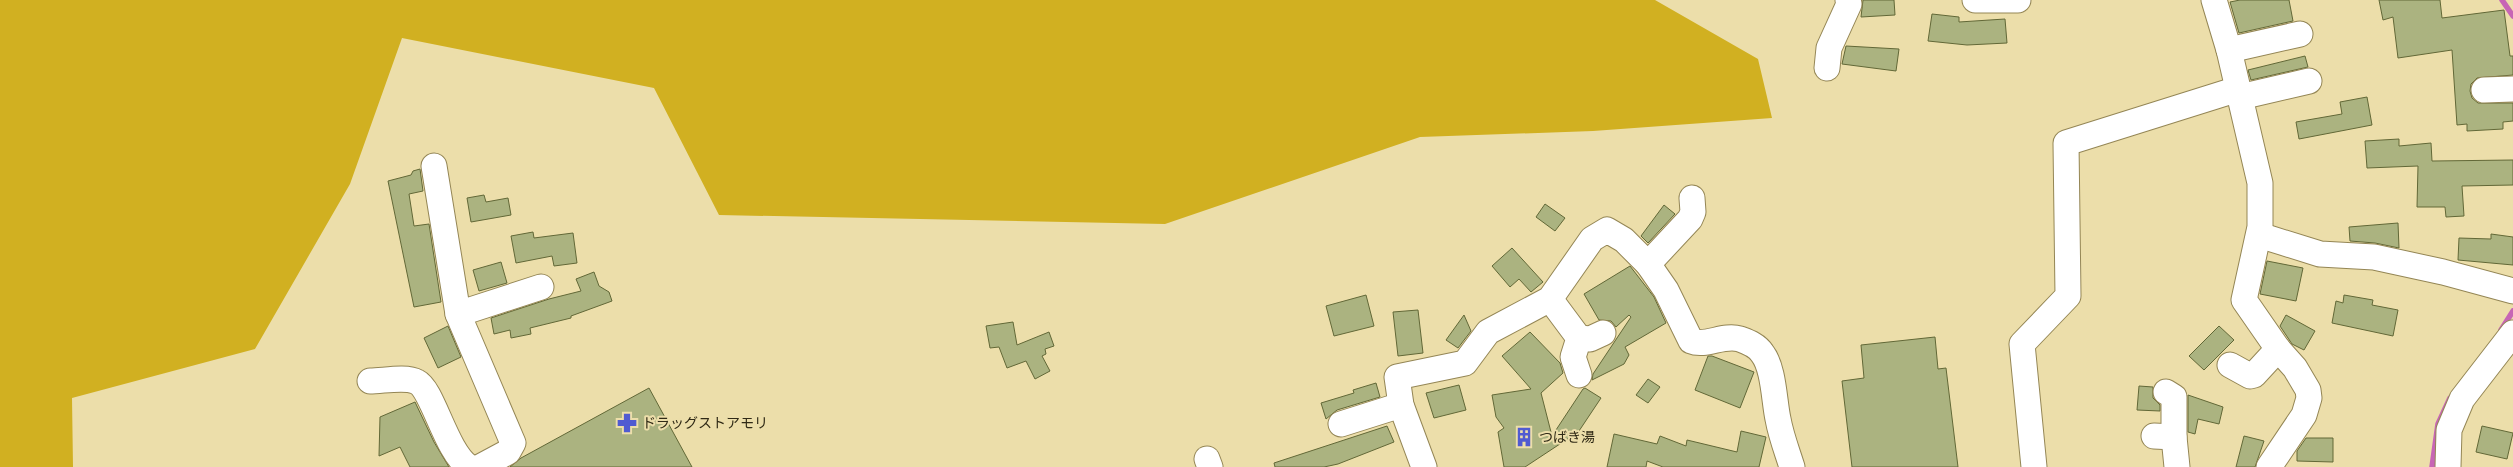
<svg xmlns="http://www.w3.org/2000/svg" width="2513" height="467" font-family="Barlow,'Noto Sans JP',sans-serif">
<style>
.green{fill:#d1b021}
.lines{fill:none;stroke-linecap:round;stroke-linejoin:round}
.stream{stroke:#c765b5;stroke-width:5.5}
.building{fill:#abb380;stroke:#626837}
.minor-casing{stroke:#948655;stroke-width:27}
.minor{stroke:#fff;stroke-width:25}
.labels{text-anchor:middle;stroke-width:4;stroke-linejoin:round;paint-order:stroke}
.poi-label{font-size:14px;fill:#302a16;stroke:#ecdeaa;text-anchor:start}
</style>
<rect width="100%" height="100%" fill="#ecdeaa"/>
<polygon class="green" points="0,0 1655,0 1758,59 1772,118 1593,131 1420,137 1165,224 719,215 654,88 402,38 350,184 255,349 72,398 73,467 0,467"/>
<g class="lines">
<g class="stream">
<polyline points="2502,0 2513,16"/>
<polyline points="2501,330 2513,311"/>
<polyline points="2432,467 2438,424 2450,398"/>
</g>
</g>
<g class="building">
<polygon points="1863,0 1894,0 1895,15 1861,17"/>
<polygon points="2240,0 2289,0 2293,21 2239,33 2230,2"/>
<polygon points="2379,0 2440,0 2442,18 2504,10 2510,56 2513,56 2513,75 2477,78 2471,84 2470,91 2472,98 2478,103 2513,103 2513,121 2503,122 2503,129 2467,131 2467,124 2457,125 2452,50 2398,58 2393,17 2383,20"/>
<polygon points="1932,14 1959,17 1959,22 2005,19 2007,43 1967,45 1928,41"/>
<polygon points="1846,46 1899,49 1896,71 1842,64"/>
<polygon points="2305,56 2308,67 2251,80 2248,70"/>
<polygon points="2367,97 2372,125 2299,139 2296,122 2342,114 2340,102"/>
<polygon points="2399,139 2399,146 2431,143 2432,161 2513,160 2513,185 2462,186 2464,216 2446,217 2445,207 2417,207 2418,166 2367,168 2365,141"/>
<polygon points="420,169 423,191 409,194 414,226 429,224 441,302 414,307 388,181 411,175 413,171"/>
<polygon points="484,195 486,202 508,198 511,215 471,222 467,198"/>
<polygon points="1545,204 1565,218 1555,231 1536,217"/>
<polygon points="1664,205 1675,214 1648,243 1641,236"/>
<polygon points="2398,223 2399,248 2375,243 2350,241 2349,227"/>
<polygon points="533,232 534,238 573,233 577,263 554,266 552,256 516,263 511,236"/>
<polygon points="2491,234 2513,237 2513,265 2458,260 2459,238 2491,239"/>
<polygon points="1512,248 1543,282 1531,292 1519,279 1510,287 1492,266"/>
<polygon points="2267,261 2303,268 2296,301 2260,294"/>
<polygon points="501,262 507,283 479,291 473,270"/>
<polygon points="1630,266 1654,297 1666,323 1625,347 1629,355 1624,364 1592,380 1593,374 1631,317 1629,315 1616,327 1611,321 1599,320 1584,294"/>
<polygon points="594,272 599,286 609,292 612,301 571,316 571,318 530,328 531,334 511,338 510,330 494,334 491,318 549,299 581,291 576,279"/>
<polygon points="1366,295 1374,326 1334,336 1326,306"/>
<polygon points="2344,295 2373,300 2372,305 2398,310 2393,336 2332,323 2336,301 2343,303"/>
<polygon points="1418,310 1423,353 1398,356 1393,312"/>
<polygon points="1464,315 1471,331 1458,348 1446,340"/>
<polygon points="2286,315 2315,331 2304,350 2292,344 2280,326"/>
<polygon points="1013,322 1017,345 1049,332 1054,346 1045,349 1046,354 1042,356 1050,371 1035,379 1026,361 1007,368 999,347 990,348 986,326"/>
<polygon points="448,326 461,357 438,368 424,338"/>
<polygon points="2219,326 2234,340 2204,370 2189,356"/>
<polygon points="1530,332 1560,363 1563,373 1541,393 1552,436 1583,389 1585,388 1601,398 1573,440 1569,438 1525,467 1504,467 1498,432 1504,428 1496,417 1492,395 1531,389 1502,356"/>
<polygon points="1935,337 1938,369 1946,368 1958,467 1852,467 1842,381 1864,378 1861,345"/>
<polygon points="1708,356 1712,356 1754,372 1740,408 1695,390"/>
<polygon points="1648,379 1660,387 1648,403 1636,395"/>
<polygon points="1376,383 1380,397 1337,410 1326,419 1321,403 1354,393 1353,390"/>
<polygon points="1459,385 1466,410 1434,418 1426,393"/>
<polygon points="2139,386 2153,387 2153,398 2160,405 2160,411 2137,410"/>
<polygon points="649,388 692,467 510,467 521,458"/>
<polygon points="2188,395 2223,407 2219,424 2198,419 2195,434 2188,432"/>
<polygon points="415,402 434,442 449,467 410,467 400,447 379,456 380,417"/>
<polygon points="1387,426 1394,442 1338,464 1324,467 1275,467 1274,463"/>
<polygon points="2482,426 2513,433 2507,459 2476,452"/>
<polygon points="1741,431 1766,437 1759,467 1663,467 1647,461 1646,467 1607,467 1614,434 1657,444 1660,436 1686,446 1687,440 1737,452"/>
<polygon points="2244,436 2264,441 2255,467 2236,467"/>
<polygon points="2306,438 2333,438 2333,462 2297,461 2297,451"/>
</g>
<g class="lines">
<defs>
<g id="minor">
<polyline points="1975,0 2018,0"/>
<polyline points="2214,0 2229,50 2260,183 2260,227 2244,300 2278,349 2295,368 2308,390 2309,398 2304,415 2269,467"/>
<polyline points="2229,50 2300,34"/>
<polyline points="1827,68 1829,48 1849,4 1848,0"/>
<polyline points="2484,90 2513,89"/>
<polyline points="2240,97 2309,81"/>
<polyline points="434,166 458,314 513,443 508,452 480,467"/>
<polyline points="2259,235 2320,254 2374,257 2443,272 2513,291"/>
<polyline points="1648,264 1690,219 1693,212 1692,198"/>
<polyline points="1550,299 1579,338 1573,357 1579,375"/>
<polyline points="458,314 541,287"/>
<polyline points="1579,338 1590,339 1603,333"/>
<polyline points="2230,365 2250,376 2254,375 2278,349"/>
<path d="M 370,381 C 383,381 406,376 417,382 C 433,390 446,452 469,467"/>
<polyline points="2166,392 2174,397 2174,437"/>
<polyline points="1341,424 1401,405"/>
<polyline points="2154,436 2174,437 2177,467"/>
<polyline points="1207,459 1210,467"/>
<path d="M 1424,467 L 1401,405 L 1397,377 L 1465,363 L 1488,332 L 1550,299 L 1592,239 L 1607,230 L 1624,240 L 1648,264 L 1666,290 L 1691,341 C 1706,347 1723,334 1740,339 C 1748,342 1757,345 1762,353 C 1774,368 1774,401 1778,419 C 1781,436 1787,451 1792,467"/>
<polyline points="2034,467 2022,344 2068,296 2066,143 2238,89"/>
<polyline points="2448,467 2449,430 2462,399 2513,333"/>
</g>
</defs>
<use href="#minor" class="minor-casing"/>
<use href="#minor" class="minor"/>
</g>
<defs>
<symbol id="pharmacy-bare" viewBox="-9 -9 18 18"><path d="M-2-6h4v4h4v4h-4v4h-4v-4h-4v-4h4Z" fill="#505bd1" stroke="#ecdeaa" stroke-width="2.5" paint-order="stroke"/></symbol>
<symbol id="building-bare" viewBox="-9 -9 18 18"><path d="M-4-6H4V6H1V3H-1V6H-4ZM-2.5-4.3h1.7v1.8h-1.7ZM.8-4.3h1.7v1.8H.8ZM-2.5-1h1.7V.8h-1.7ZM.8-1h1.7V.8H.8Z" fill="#505bd1" stroke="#ecdeaa" stroke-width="2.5" paint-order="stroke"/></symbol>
</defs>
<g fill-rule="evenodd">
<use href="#pharmacy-bare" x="613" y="409" width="28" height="28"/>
<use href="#building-bare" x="1510" y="423" width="28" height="28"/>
</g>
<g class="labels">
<g class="poi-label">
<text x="642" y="428">ドラッグストアモリ</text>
<text x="1539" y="442">つばき湯</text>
</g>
</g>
</svg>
